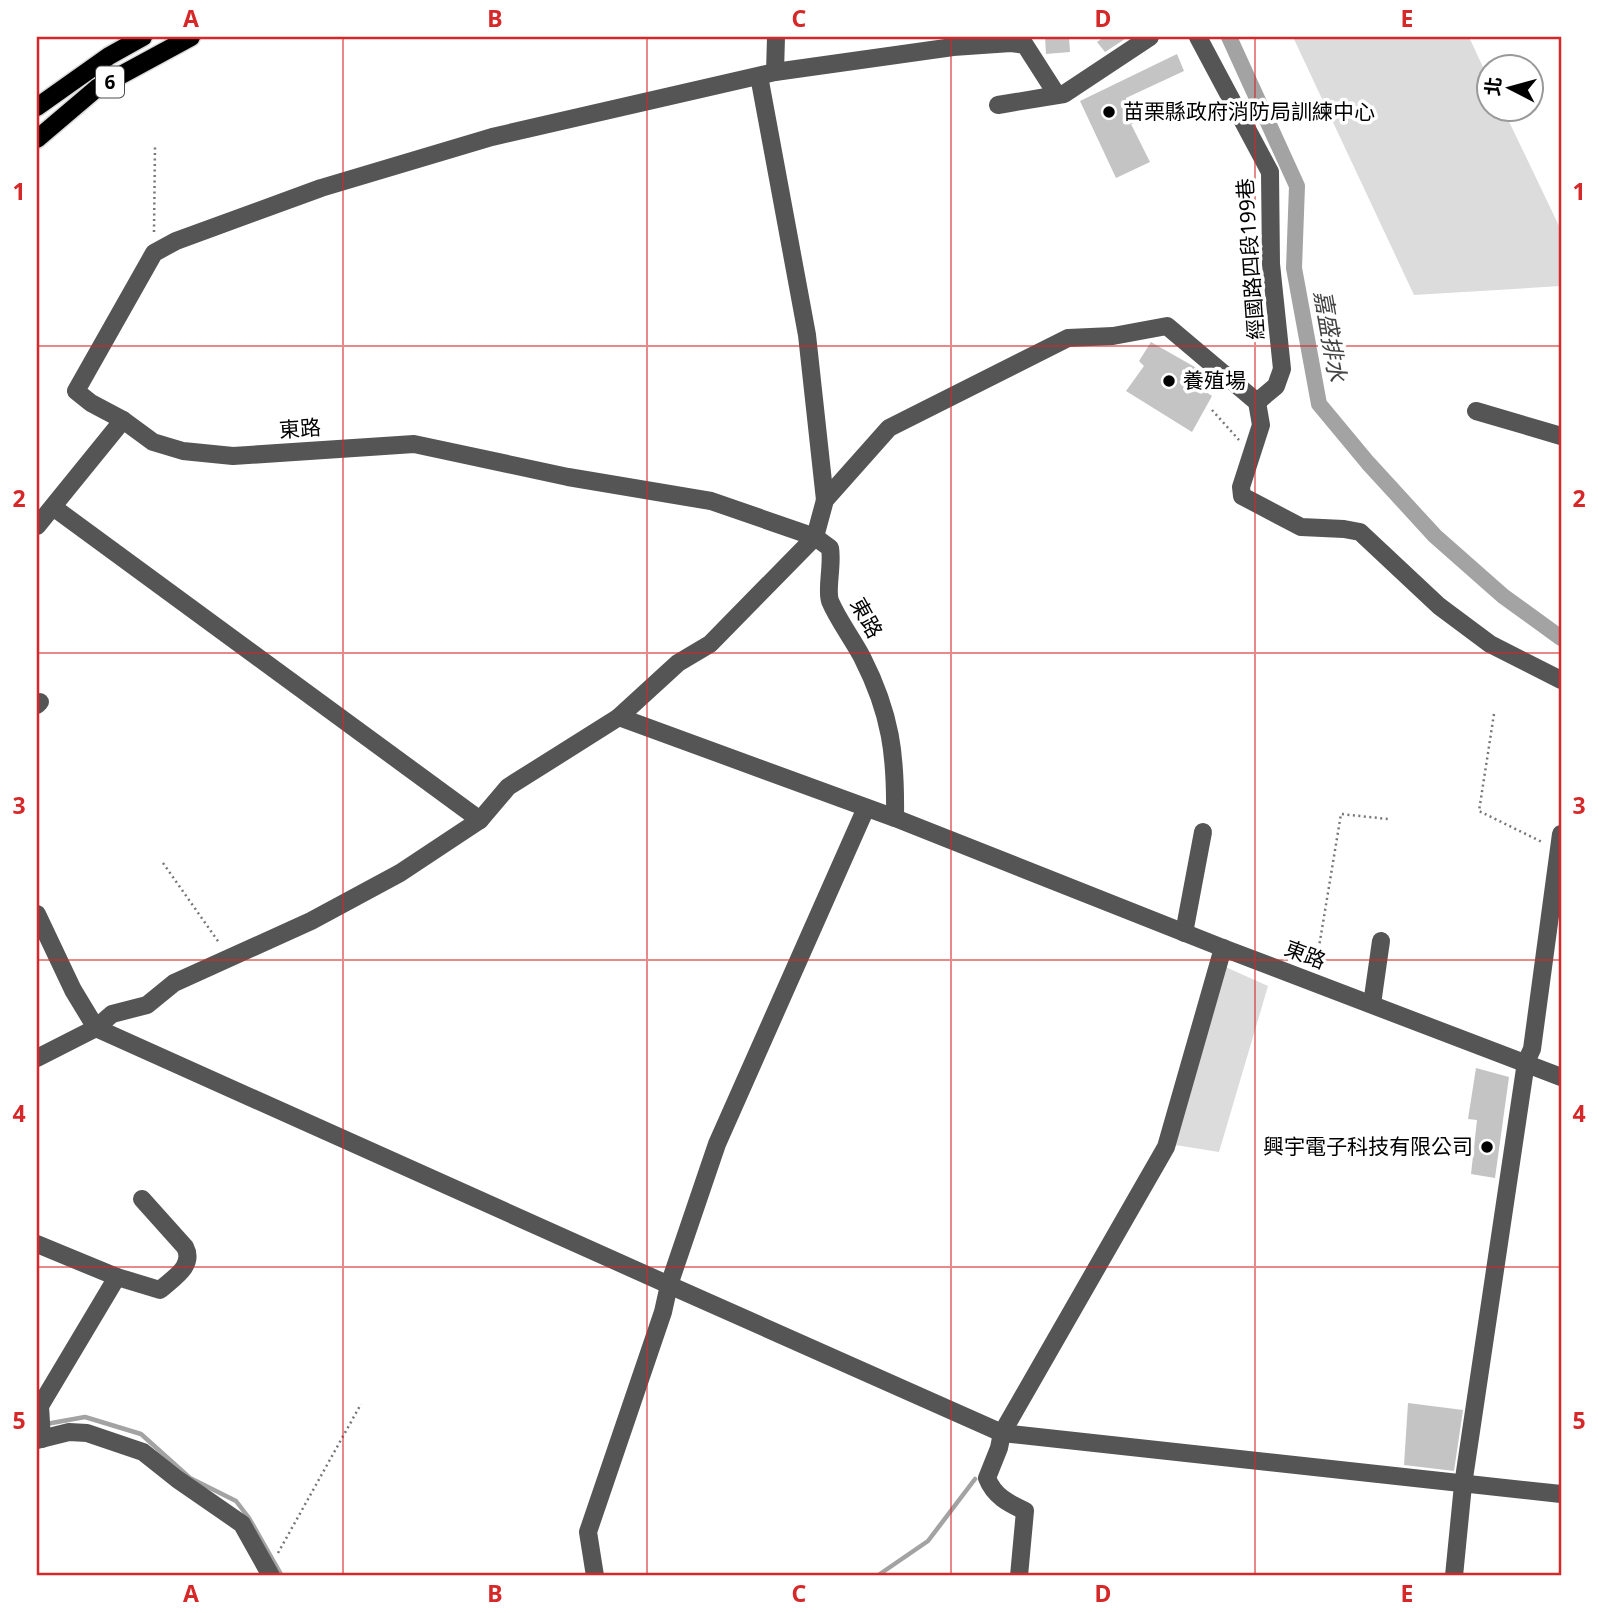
<svg xmlns="http://www.w3.org/2000/svg" width="1598" height="1613" font-family="'Noto Sans','Noto Sans TC',sans-serif">
<style>
.green{fill:#dcdcdc}
.lines{fill:none;stroke-linecap:round;stroke-linejoin:round}
.stream{stroke:#a3a3a3;stroke-width:4.5}
.canal{stroke:#a3a3a3;stroke-width:16}
.building{fill:#c4c4c4}
.major-casing{stroke:#dbdbdb;stroke-width:21}
.path{stroke:#777;stroke-width:2.5;stroke-dasharray:2 3.5;stroke-linecap:butt}
.minor{stroke:#555;stroke-width:18}
.major{stroke:#000;stroke-width:18}
.grid{fill:none;stroke:#d62828;stroke-width:2;stroke-opacity:0.55}
.poi-dot{fill:#000;stroke:#fff;stroke-width:2.5}
.labels{text-anchor:middle;stroke-width:7;stroke-linejoin:round;paint-order:stroke}
.shield{fill:#fff;stroke:#4c4c4c;stroke-width:2}
.shield-label{font-size:19px;font-weight:bold;fill:#000}
.poi-label{font-size:21px;fill:#000;stroke:#fff;text-anchor:start}
.street-label{font-size:21px;fill:#000;stroke:#fff}
.water-label{font-size:23px;font-style:italic;fill:#444;stroke:#fff}
.neatline{fill:none;stroke:#d62828;stroke-width:2.5}
.grid-label{font-size:23px;text-anchor:middle;font-weight:bold;fill:#d62828}
</style>
<rect width="100%" height="100%" fill="#fff"/>
<g class="green">
<polygon points="1293,37 1469,37 1489,80 1490,108 1503,109 1561,230 1561,286 1414,295"/>
<polygon points="1221,965 1268,986 1219,1152 1169,1144"/>
</g>
<g class="lines">
<g class="stream">
<polyline points="46,1424 85,1417 141,1434 190,1478 236,1501 249,1518 282,1576"/>
<polyline points="877,1576 928,1541 975,1479"/>
</g>
<polyline class="canal" points="1229,37 1297,186 1294,268 1319,404 1368,463 1435,536 1503,596 1561,638"/>
</g>
<g class="building">
<polygon points="1045,37 1069,37 1070,52 1046,54"/>
<polygon points="1104,37 1128,37 1105,52 1097,42"/>
<polygon points="1177,54 1184,71 1126,98 1137,122 1131,124 1150,162 1116,178 1080,101"/>
<polygon points="1151,342 1207,374 1200,388 1212,396 1192,432 1126,391 1144,366 1139,361"/>
<polygon points="1476,1068 1509,1077 1495,1178 1471,1174 1477,1120 1468,1119"/>
<polygon points="1408,1403 1463,1410 1454,1471 1404,1465"/>
</g>
<g class="lines">
<defs>
<g id="major">
<polyline points="37,107 109,56 143,37"/>
<polyline points="37,139 97,88 191,37"/>
</g>
</defs>
<use href="#major" class="major-casing"/>
<g class="path">
<polyline points="154,232 155,145"/>
<polyline points="1212,410 1239,440"/>
<polyline points="1494,714 1479,811 1542,842"/>
<polyline points="163,863 220,944"/>
<polyline points="1316,965 1341,814 1388,819"/>
<polyline points="278,1553 361,1404"/>
</g>
<g class="minor">
<polyline points="1198,37 1270,172 1271,264 1282,369 1276,386 1257,402"/>
<polyline points="775,72 776,37"/>
<polyline points="759,76 807,335 825,500"/>
<polyline points="998,105 1064,94 1150,37"/>
<polyline points="1476,411 1561,436"/>
<polyline points="53,507 480,820"/>
<polyline points="37,526 123,420"/>
<polyline points="37,705 40,702"/>
<polyline points="619,717 678,663 710,644 815,537 825,500 889,428 1068,338 1113,336 1167,326 1257,402 1261,425 1241,487 1242,496 1301,527 1344,529 1360,532 1439,606 1490,644 1561,680"/>
<polyline points="866,808 717,1144 669,1285 1002,1433 1561,1494"/>
<path d="M 895,818 C 896,755 891,714 862,657 C 852,638 838,620 830,601 C 826,590 833,564 830,548 L 815,537 L 711,501 L 568,477 L 414,444 L 233,456 L 183,451 L 153,442 L 123,420 L 91,403 L 76,391 L 154,253 L 176,241 L 321,188 L 492,137 L 775,72 L 953,47 L 1011,43 L 1025,45 L 1057,95"/>
<polyline points="37,914 73,990 96,1028 112,1014 147,1005 174,983 311,921 400,873 480,820 508,787 619,717 895,818 1223,948 1561,1077"/>
<polyline points="1184,933 1203,832"/>
<polyline points="1372,1004 1381,941"/>
<polyline points="37,1058 96,1028 669,1285 663,1312 588,1532 595,1576"/>
<path d="M 37,1244 L 117,1277 L 160,1290 C 173,1278 195,1266 185,1247 L 142,1199"/>
<polyline points="42,1439 40,1406 117,1277"/>
<polyline points="37,1440 69,1432 87,1433 143,1452 177,1479 242,1524 271,1576"/>
<path d="M 1019,1576 L 1025,1511 C 1008,1503 994,1496 987,1478 L 999,1448 L 1002,1433 L 1166,1147 L 1223,948"/>
<polyline points="1454,1576 1463,1485 1526,1062 1532,1049 1561,834"/>
</g>
<use href="#major" class="major"/>
</g>
<path class="grid" d="M 343,37 L 343,1576M 647,37 L 647,1576M 951,37 L 951,1576M 1255,37 L 1255,1576M 37,346 L 1561,346M 37,653 L 1561,653M 37,960 L 1561,960M 37,1267 L 1561,1267"/>
<g class="poi-dot">
<circle cx="1109" cy="112" r="7"/>
<circle cx="1169" cy="381" r="7"/>
<circle cx="1487" cy="1147" r="7"/>
</g>
<g class="labels">
<rect class="shield" x="96" y="66.5" width="28" height="31" rx="5"/>
<g class="shield-label">
<text x="110" y="89">6</text>
</g>
<g class="poi-label">
<text x="1123" y="119">苗栗縣政府消防局訓練中心</text>
<text x="1183" y="388">養殖場</text>
<text x="1473" y="1154" text-anchor="end">興宇電子科技有限公司</text>
</g>
<g class="street-label">
<text transform="translate(1251 259) rotate(-94)" y="7">經國路四段199巷</text>
<text transform="translate(300 429) rotate(-4)" y="7">東路</text>
<text transform="translate(866 618) rotate(61)" y="7">東路</text>
<text transform="translate(1305 955) rotate(21)" y="7">東路</text>
</g>
<g class="water-label">
<text transform="translate(1330 336) rotate(80)" y="8">嘉盛排水</text>
</g>
</g>
<rect width="1598" height="1613" fill="none" stroke="#ffffff" stroke-width="77"/>
<g transform="translate(1510 88) rotate(276)"><circle r="33" fill="#ffffff" stroke="#999999" stroke-width="2"/>
<path d="M0-5L12 26L0 18L-12 26Z" fill="#000000"/>
<text y="-10" font-size="19" font-weight="bold" text-anchor="middle" fill="#000000">北</text>
</g>
<rect x="38" y="38" width="1522" height="1536" class="neatline"/>
<g class="grid-label">
<text x="191" y="27">A</text>
<text x="495" y="27">B</text>
<text x="799" y="27">C</text>
<text x="1103" y="27">D</text>
<text x="1407" y="27">E</text>
<text x="19" y="200">1</text>
<text x="1579" y="200">1</text>
<text x="19" y="507">2</text>
<text x="1579" y="507">2</text>
<text x="19" y="814">3</text>
<text x="1579" y="814">3</text>
<text x="19" y="1122">4</text>
<text x="1579" y="1122">4</text>
<text x="19" y="1429">5</text>
<text x="1579" y="1429">5</text>
<text x="191" y="1602">A</text>
<text x="495" y="1602">B</text>
<text x="799" y="1602">C</text>
<text x="1103" y="1602">D</text>
<text x="1407" y="1602">E</text>
</g>
</svg>
